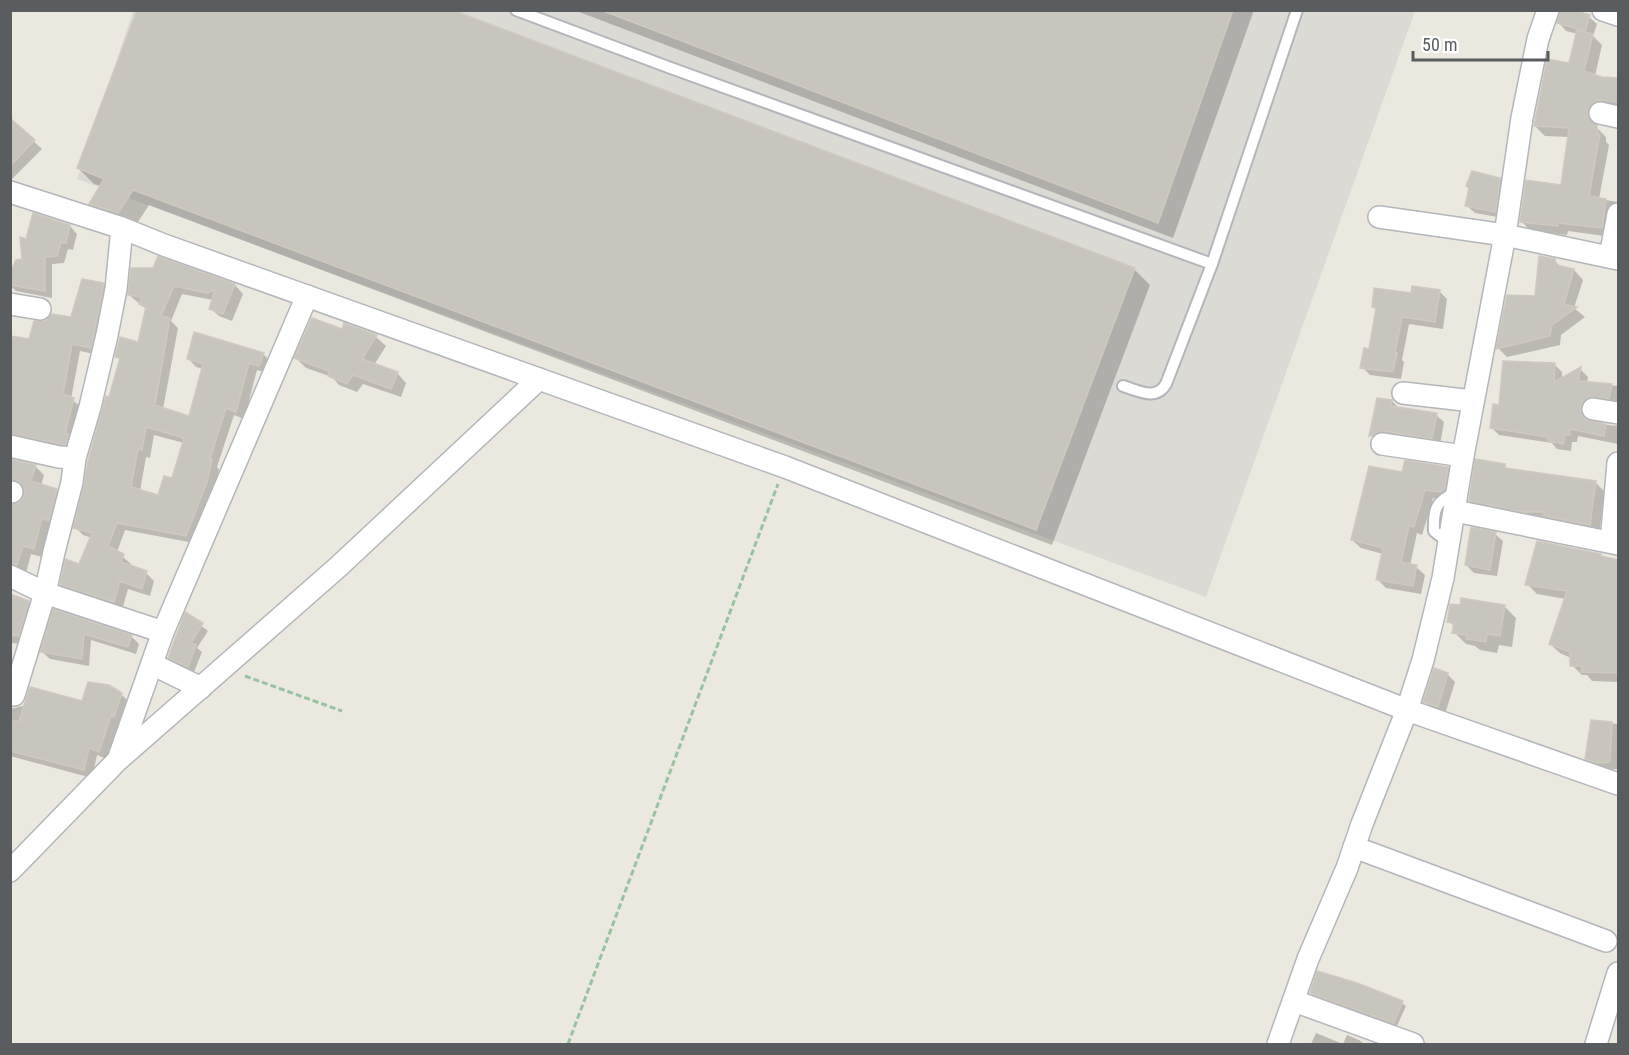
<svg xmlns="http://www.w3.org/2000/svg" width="1629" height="1055" font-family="'Roboto Condensed',sans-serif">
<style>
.industrial{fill:#dcdad5}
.shadow{fill:#0003;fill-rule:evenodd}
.building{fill:#c8c5bf;stroke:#cfc9bf;stroke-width:1.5;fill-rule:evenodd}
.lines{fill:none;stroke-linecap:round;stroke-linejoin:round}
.service-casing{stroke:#b3b6ba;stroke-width:14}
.minor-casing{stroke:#b3b6ba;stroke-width:24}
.path{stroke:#98c2a0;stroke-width:3;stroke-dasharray:6 3;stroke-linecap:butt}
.service{stroke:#fff;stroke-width:10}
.minor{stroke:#fff;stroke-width:21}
</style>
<rect width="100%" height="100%" fill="#ebe8e0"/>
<polygon class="industrial" points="133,11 1415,11 1206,597 77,179"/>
<g class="shadow">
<polygon points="574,10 1254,10 1173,238"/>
<polygon points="1589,17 1597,24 1593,36 1602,45 1595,76 1618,80 1618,110 1597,120 1597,128 1606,137 1606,142 1609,145 1599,199 1618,202 1618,215 1612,237 1568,231 1567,235 1531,231 1521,221 1562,186 1569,137 1545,136 1535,126 1570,64 1578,34 1566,31 1559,23"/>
<polygon points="16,125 42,149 10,181 10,132"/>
<polygon points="78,168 1134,269 1150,285 1052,545 149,205 134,228 106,219 90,204 101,186 94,184"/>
<polygon points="1500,179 1507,187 1503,218 1475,213 1467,206"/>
<polygon points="70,226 77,234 73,250 68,249 64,263 52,264 52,298 16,291 10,285 10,279 24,261 27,241"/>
<path d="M 159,258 L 235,285 L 243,294 L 232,321 L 219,316 L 210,308 L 213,300 L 182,294 L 171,321 L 178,328 L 163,409 L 190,418 L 204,369 L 196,367 L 188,358 L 263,354 L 271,362 L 267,373 L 257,370 L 244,419 L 234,415 L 217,467 L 219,470 L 214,490 L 194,543 L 125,530 L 117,552 L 131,564 L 130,567 L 146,573 L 154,581 L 150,596 L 128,589 L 122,610 L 70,592 L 62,584 L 79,565 L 92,538 L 83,535 L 75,527 L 121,361 L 117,357 L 139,344 L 147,310 L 129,295 L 154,269 ZM 154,435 L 184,443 L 173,480 L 159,496 L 140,491 L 146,457 L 150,458 Z"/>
<polygon points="1554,260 1562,268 1574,270 1583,280 1574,308 1585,317 1561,335 1560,345 1507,357 1498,348 1536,298"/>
<polygon points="103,284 111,292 99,355 80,351 71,399 81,407 74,452 17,441 10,435 10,338 30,341 72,318"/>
<polygon points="1439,291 1447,299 1443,329 1409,324 1402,360 1404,362 1401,379 1370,375 1362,367 1370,350 1377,310 1373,307 1413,294"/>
<polygon points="345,325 376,337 386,346 374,365 397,373 406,383 401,397 363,384 357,392 339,385 332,377 306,368 296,358 343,331"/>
<polygon points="1554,364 1562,372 1562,380 1580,369 1588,377 1587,383 1618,386 1618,406 1588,415 1590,423 1618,426 1618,444 1578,436 1577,442 1572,442 1571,451 1557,449 1552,443 1499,435 1491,427 1500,407"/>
<polygon points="1392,401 1399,408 1436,415 1444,422 1440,445 1378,443 1371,435"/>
<polygon points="10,461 35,466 44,475 41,486 56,490 65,499 42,557 31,554 26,573 10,576 10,506 20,504 26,493 25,488 22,488 12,490 10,493"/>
<polygon points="1505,466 1509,471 1596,483 1605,492 1599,534 1480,510 1470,500"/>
<polygon points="1448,468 1456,477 1449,500 1433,498 1422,535 1417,533 1410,566 1416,567 1425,575 1421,594 1386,588 1378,580 1383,554 1361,548 1352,540 1403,474"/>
<polygon points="1495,534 1503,541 1497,576 1474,573 1466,565"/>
<polygon points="1538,542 1603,556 1618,561 1618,682 1592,681 1587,675 1582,675 1572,665 1571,658 1560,653 1550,644 1566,599 1537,594 1527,584"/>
<polygon points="10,593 14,597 29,602 38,611 27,644 10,643"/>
<polygon points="1504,606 1516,618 1512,647 1499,645 1497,653 1480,650 1475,646 1466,644 1454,632 1455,627 1449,621"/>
<polygon points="54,611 131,636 139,644 136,654 91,640 89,666 50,659 42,652"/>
<polygon points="186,614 208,631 197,648 202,652 194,672 176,663 170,657"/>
<polygon points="1447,674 1455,682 1445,714 1432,709 1425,702"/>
<polygon points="31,688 82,703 121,694 129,702 107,759 97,755 92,778 10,756 10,709 23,706"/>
<polygon points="1593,722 1618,724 1617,769 1605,770 1595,766 1587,758"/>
<polygon points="1311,993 1402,1003 1406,1006 1397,1026 1315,996"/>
<polygon points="1316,1033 1343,1044 1347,1035 1359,1040 1364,1044 1311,1044"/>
</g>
<g class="building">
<polygon points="137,10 452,10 1135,268 1036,530 133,190 118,213 89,204 104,179 77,168"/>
<polygon points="601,10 1233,10 1158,223"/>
<polygon points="1560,10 1574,10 1590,15 1585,31 1557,23"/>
<polygon points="1577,30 1593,34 1584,71 1602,77 1618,78 1618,102 1598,100 1591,104 1587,111 1588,117 1597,125 1597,134 1600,134 1589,196 1606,199 1602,228 1558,223 1558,226 1520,222 1526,180 1561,185 1569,128 1534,126 1547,59 1569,63"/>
<polygon points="10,118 35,140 10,166"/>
<polygon points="1472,171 1500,178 1496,212 1465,206 1469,188 1466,186"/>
<polygon points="33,213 70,225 66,243 61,242 57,256 45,257 45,291 10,285 10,274 16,260 22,259 20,237 26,239"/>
<path d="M 158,256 L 235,284 L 223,314 L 209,309 L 215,290 L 207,293 L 174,286 L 161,316 L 170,318 L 155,405 L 189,416 L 203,364 L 187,359 L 194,332 L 264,353 L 259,366 L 249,363 L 236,412 L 226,408 L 210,459 L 212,460 L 207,482 L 186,536 L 117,523 L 108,546 L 124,554 L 121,562 L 147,571 L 142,589 L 120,581 L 114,602 L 60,585 L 65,559 L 79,564 L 92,533 L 73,528 L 84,485 L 88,461 L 106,396 L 109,397 L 120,358 L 115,357 L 120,337 L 138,342 L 146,307 L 139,304 L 142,297 L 128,295 L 131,268 L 153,268 ZM 146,427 L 184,438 L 172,478 L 164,476 L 158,495 L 131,487 L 138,449 L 142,450 Z"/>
<polygon points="1539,256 1555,259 1556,265 1574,269 1564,304 1577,307 1552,325 1550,336 1496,349 1507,295 1535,296"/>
<polygon points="82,279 104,283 91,348 72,344 63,394 74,398 65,434 69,434 66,445 10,434 10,336 29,339 34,321 45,321 51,314 71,317"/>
<polygon points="1412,286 1440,290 1435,322 1402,317 1395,353 1397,353 1393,372 1360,368 1364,348 1369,349 1376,308 1372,307 1374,288 1411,293"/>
<polygon points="312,318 342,329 344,323 377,335 362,359 398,372 391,389 353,375 347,384 328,376 329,371 294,358"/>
<polygon points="1503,361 1555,363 1554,382 1581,367 1578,381 1612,384 1609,399 1589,397 1583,401 1580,408 1581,414 1585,419 1606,424 1604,436 1570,429 1570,435 1565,435 1563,444 1548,441 1548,437 1490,428 1493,404 1499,405"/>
<polygon points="1377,398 1392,400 1391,406 1437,413 1432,439 1384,431 1369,436"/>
<polygon points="10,459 36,465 31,481 57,489 49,521 42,518 34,549 23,546 17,565 10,563 10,505 19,503 23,498 25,491 19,481 10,479"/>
<polygon points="1475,459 1505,464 1505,468 1596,481 1590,525 1543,516 1545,512 1522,512 1469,501"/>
<polygon points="1405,460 1448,467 1445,489 1440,492 1425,490 1414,527 1409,526 1401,562 1417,565 1413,586 1376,580 1383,548 1351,540 1369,466 1402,472"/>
<polygon points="1471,527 1496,532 1490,570 1465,565"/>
<polygon points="1537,541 1601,554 1601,556 1618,560 1618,673 1581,672 1582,666 1570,666 1570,652 1549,644 1567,591 1525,585"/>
<polygon points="10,594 29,601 19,636 10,635"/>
<polygon points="1461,598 1505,605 1500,636 1487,634 1486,642 1466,639 1467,635 1452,633 1454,623 1447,622 1450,604 1460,605"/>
<polygon points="53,609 132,635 128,647 84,634 82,659 40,652"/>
<polygon points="185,612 203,623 191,643 196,645 188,667 168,658"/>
<polygon points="1434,668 1448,673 1438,707 1423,702"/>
<polygon points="88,682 109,685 122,693 114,717 111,716 99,752 89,748 84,770 10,751 10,720 19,721 30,687 82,701"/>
<polygon points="1591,720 1612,722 1610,762 1596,763 1585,759"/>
<polygon points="1317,971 1357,983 1403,1001 1394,1023 1310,993"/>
</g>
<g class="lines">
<defs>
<g id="service">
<polyline points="516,10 668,67 1212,264"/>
<path d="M 1123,386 C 1139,391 1156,401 1166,384 L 1212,264 L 1297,10"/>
<path d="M 1449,543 L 1434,531 C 1433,509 1436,501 1456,492"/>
</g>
<g id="minor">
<polyline points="1603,10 1618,15"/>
<polyline points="1600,113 1618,117"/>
<polyline points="10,192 122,228 164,245 785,467 1407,710 1618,784"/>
<polyline points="1379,217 1505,235 1618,259"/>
<polyline points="1610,257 1618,214"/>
<polyline points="10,304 40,309"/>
<polyline points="1403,393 1473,401"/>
<polyline points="1593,409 1618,413"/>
<polyline points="1382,444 1463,456"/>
<polyline points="10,446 59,457 75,458"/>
<polyline points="10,492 12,492"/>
<polyline points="1455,511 1618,544"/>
<polyline points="1611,542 1618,463"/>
<polyline points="10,576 45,593 163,632"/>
<polyline points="152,664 201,688"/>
<polyline points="10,695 14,695 45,593 54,552 72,482 75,458 90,407 107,335 116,289 122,228"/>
<polyline points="119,757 163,632 307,296"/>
<polyline points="1354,847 1606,941"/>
<polyline points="10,871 118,760 338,567 539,379"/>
<polyline points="1294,1001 1413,1044"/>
<polyline points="1278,1044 1308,959 1347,868 1362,824 1407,710 1423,660 1443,578 1463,456 1505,235 1522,118 1538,39 1548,10"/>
<polyline points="1596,1044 1618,973"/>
</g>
</defs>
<use href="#service" class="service-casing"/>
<use href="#minor" class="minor-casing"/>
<g class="path">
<polyline points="245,676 342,711"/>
<polyline points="568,1044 778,484"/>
</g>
<use href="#service" class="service"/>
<use href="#minor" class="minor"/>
</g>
<rect width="1629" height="1055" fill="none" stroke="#595d60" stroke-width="24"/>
<path d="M1413 51v9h135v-9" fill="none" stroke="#595d60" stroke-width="3"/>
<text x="1422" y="51" font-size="18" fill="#595d60" stroke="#ffffff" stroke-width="4.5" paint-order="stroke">50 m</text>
</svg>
